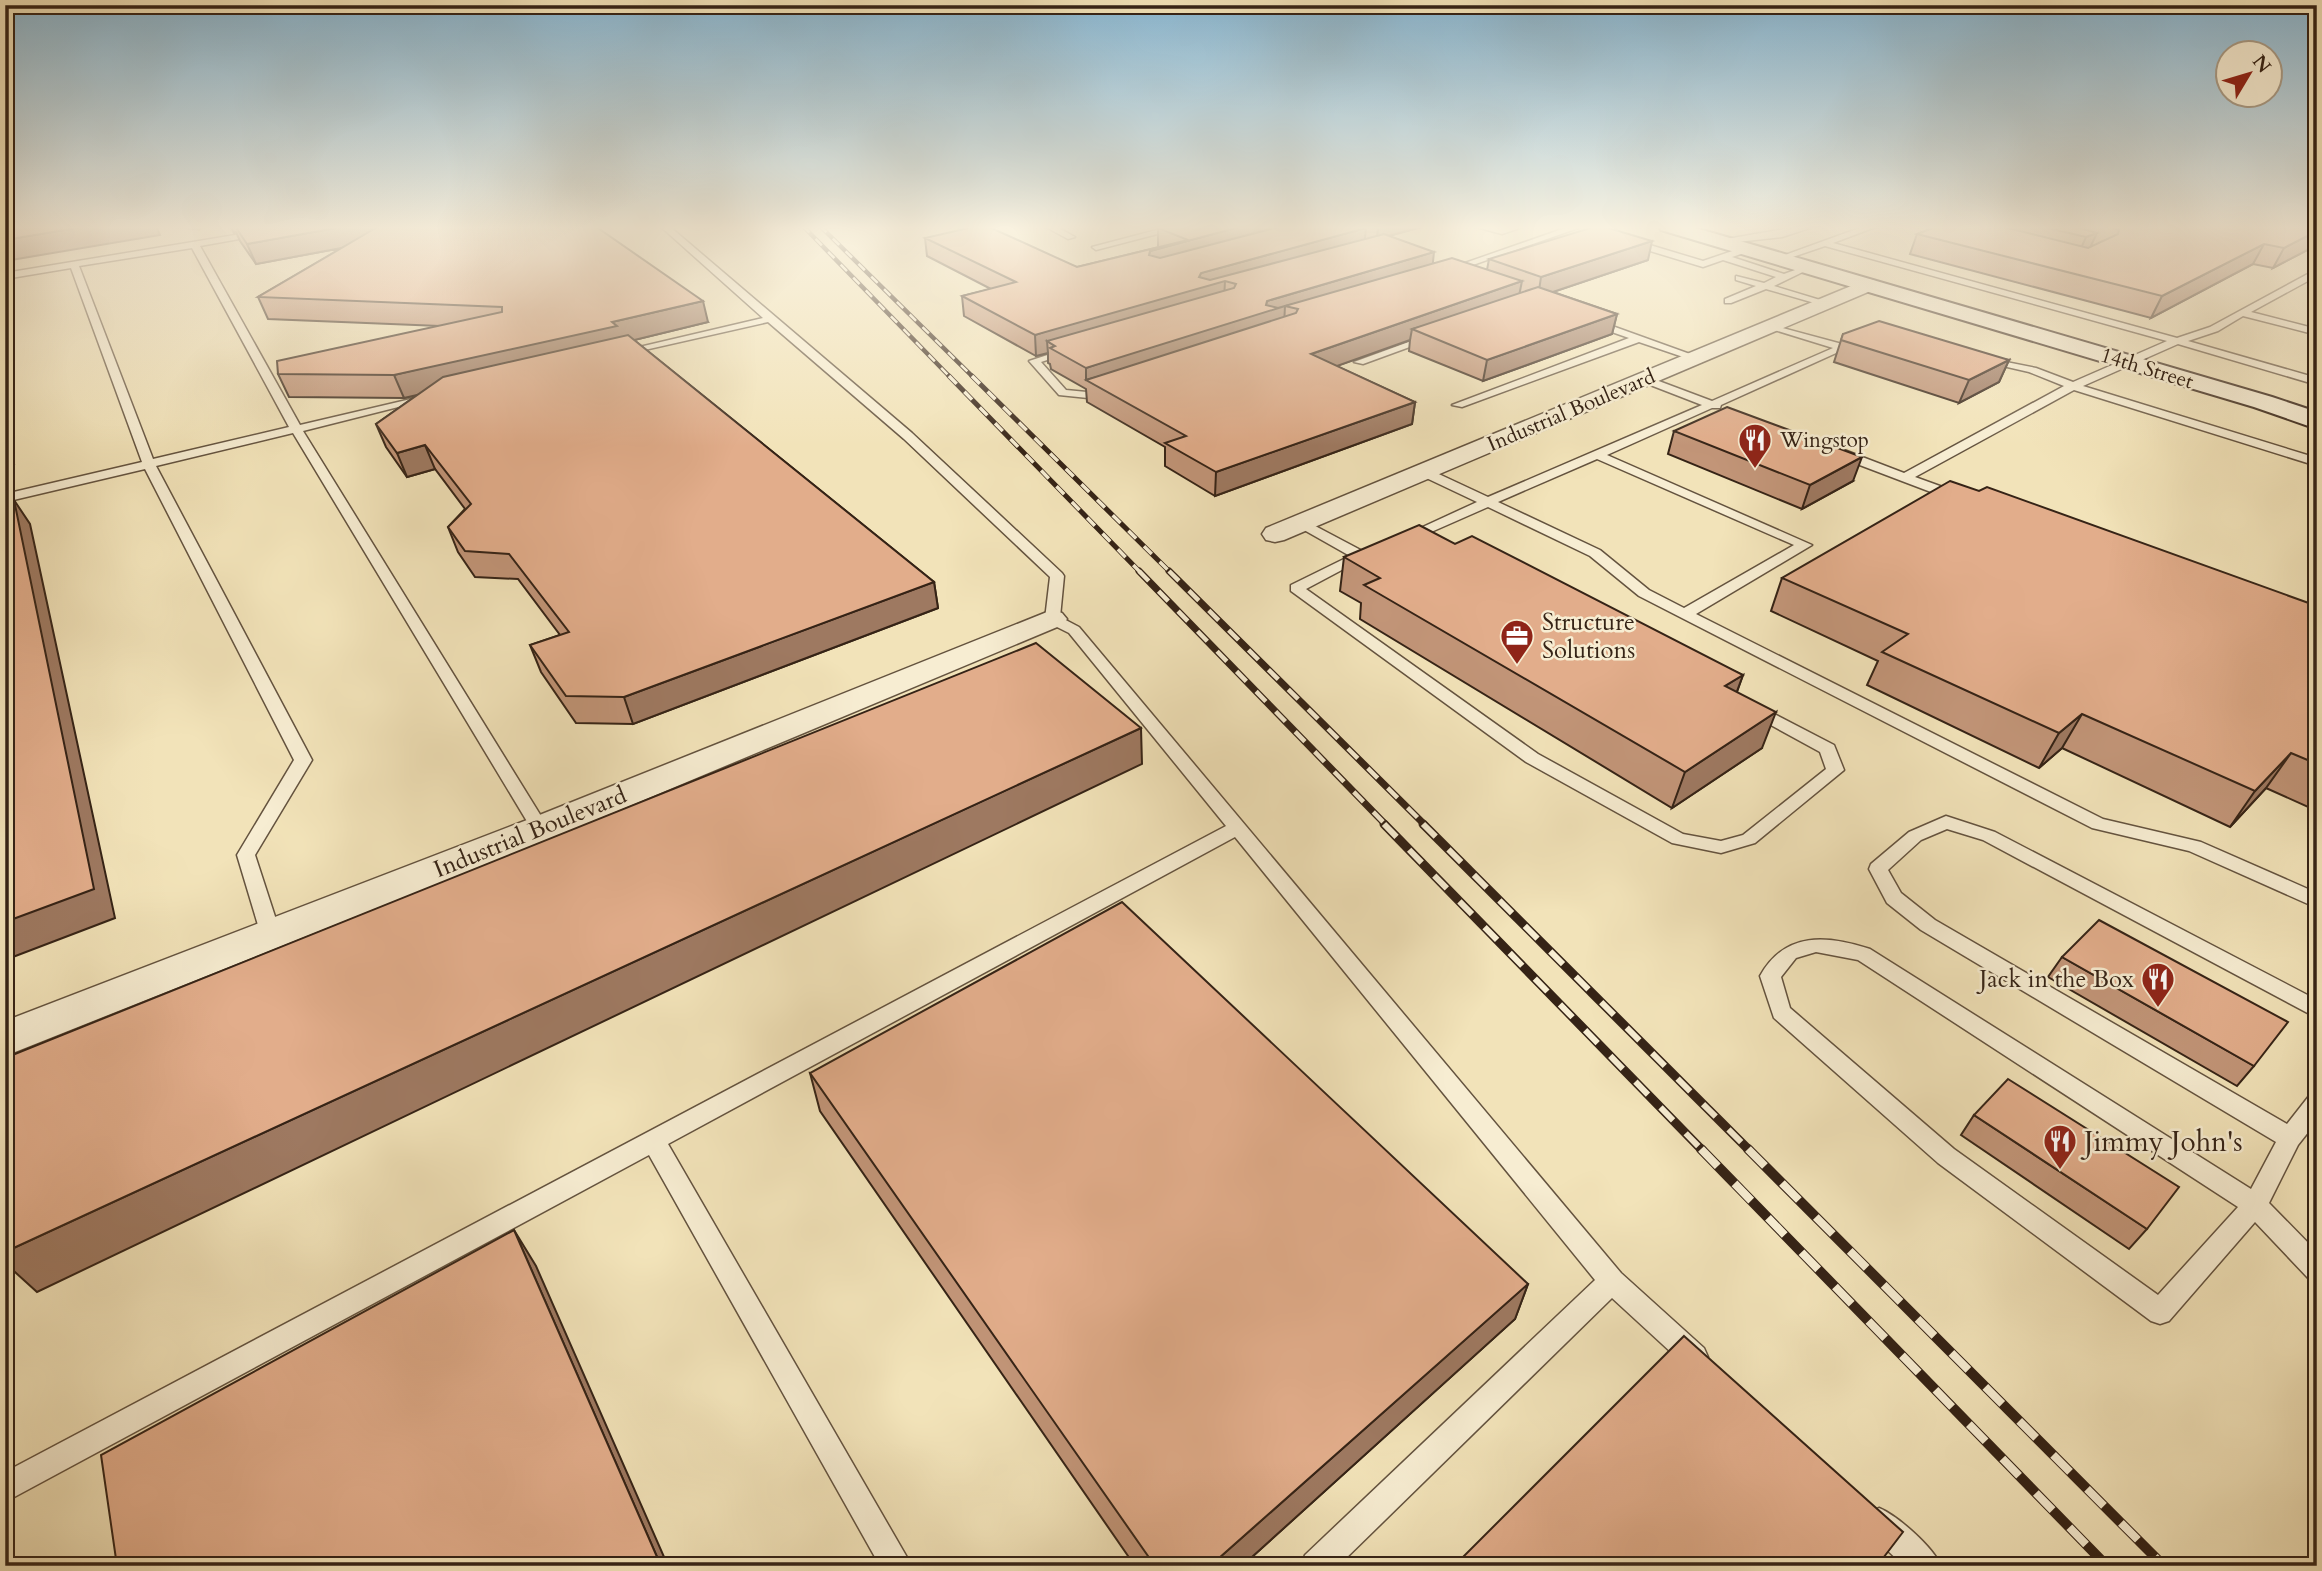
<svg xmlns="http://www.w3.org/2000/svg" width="2322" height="1571" font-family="Cardo,serif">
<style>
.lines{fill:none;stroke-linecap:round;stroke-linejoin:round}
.service-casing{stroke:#64533f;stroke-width:3}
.minor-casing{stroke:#64533f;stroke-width:3}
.secondary-casing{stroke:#352316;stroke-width:4}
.service{fill:#f7edd2;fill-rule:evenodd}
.minor{fill:#f7edd2;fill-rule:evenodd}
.secondary{fill:#f7edd2;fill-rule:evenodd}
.rail-far4-casing{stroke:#352316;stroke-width:4.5}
.rail-far3-casing{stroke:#352316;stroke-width:5}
.rail-far2-casing{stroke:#352316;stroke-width:7}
.rail-far1-casing{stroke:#352316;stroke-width:9}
.rail-casing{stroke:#352316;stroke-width:10}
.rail-far4{stroke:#f7edd2;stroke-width:2.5;stroke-dasharray:9;stroke-linecap:butt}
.rail-far3{stroke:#f7edd2;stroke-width:3.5;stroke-dasharray:11;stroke-linecap:butt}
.rail-far2{stroke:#f7edd2;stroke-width:4.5;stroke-dasharray:14;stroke-linecap:butt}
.rail-far1{stroke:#f7edd2;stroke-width:6;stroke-dasharray:18;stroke-linecap:butt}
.rail{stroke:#f7edd2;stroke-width:8;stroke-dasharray:24;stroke-linecap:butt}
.wall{fill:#c29578;stroke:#352316;stroke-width:2}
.shaded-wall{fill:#9e7961;stroke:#352316;stroke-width:2}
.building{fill:#e2ad8b;stroke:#352316;stroke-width:2}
.labels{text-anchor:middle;stroke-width:5;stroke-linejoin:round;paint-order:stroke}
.far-street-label{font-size:21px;fill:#352316;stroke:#f7edd2}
.far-poi-label{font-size:21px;fill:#352316;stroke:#f7edd2;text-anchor:start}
.poi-label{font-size:24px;fill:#352316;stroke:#f7edd2;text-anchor:start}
.street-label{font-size:24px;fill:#352316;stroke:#f7edd2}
.near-poi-label{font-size:28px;fill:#352316;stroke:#f7edd2;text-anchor:start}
</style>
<rect width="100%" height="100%" fill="#f2e3b9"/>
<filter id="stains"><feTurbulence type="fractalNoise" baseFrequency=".00286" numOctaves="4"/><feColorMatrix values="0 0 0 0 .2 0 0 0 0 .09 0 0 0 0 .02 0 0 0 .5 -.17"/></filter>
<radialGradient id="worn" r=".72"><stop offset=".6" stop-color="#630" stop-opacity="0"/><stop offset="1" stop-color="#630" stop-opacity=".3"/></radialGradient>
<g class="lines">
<defs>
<g id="service">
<polygon points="171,226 203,226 199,229"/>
<path d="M 290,226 L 311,226 L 200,246 L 300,425 L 428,395 L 434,398 L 303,431 L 549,829 L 540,835 L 534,833 L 293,433 L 156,466 L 312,760 L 255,855 L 281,935 L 278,940 L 271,942 L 264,940 L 261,935 L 237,855 L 294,760 L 145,469 L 5,502 L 5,494 L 142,462 L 71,268 L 5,279 L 5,273 ZM 192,248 L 289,427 L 153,459 L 79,266 Z"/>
<polygon points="660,226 669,226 912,433 1062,573 1064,576 1060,617 1079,627 1621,1273 1704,1348 1708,1357 1704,1366 1695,1370 1686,1366 1612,1298 1338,1566 1301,1566 1305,1555 1595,1280 1235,837 668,1144 912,1566 880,1566 649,1155 5,1502 5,1472 1226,826 1069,633 1047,622 1045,619 1050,577 904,439 768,322 618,356 618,352 763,318"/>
<polygon points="1044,226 1055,226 1075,237 1068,239"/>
<polygon points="1172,226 1188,226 1096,250 1092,247"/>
<polygon points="1472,226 1502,228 1526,226 1502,234"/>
<polygon points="1571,226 1584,226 1450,273 1442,271"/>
<polygon points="1801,226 1816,226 1782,237 1719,244 1715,241"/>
<polygon points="1865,226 1878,226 1833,243 2177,338 2210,327 2317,269 2317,276 2251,312 2317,329 2317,335 2243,316 2218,331 2188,341 2317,378 2317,385 2178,344 2083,386 2317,458 2317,466 2074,390 1915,477 1962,494 1962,500 1952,500 1836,456 1836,450 1844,450 1904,473 2064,386 2029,372 1981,361 1981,357 2036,368 2073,382 2167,341 1825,246 1781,261 1774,259"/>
<polygon points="1630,239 1703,261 1747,246 1750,247 1750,251 1732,257 1784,274 1809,265 1809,269 1774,286 1830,303 1825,306 1766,289 1731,303 1725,303 1725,299 1756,286 1736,280 1736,276 1764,283 1776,277 1723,260 1703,267 1627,244"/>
<polygon points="1590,318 1701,358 1692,360 1639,342 1462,407 1452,405 1629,338 1586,323 1586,319"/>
<path d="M 1768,324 L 1842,344 L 1860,337 L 1865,340 L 1721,405 L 1720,408 L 1712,408 L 1607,455 L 1812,545 L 1696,614 L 2103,819 L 2201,842 L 2317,893 L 2317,908 L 2189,851 L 2092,828 L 1639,596 L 1590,556 L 1488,507 L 1413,540 L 1408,541 L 1401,537 L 1477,502 L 1420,475 L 1420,469 L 1428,469 L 1488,497 L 1702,405 L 1640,381 L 1640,377 L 1648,377 L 1712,401 L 1833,348 L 1768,328 ZM 1597,459 L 1794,545 L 1684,608 L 1649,590 L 1600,550 L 1498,502 Z"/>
<polygon points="1428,335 1437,337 1363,364 1354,362"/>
<polygon points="1066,349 1075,351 1041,362 1066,390 1087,392 1108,385 1114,388 1112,390 1088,398 1059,395 1029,361"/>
<polygon points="1302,519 1370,555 1306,589 1538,754 1683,834 1721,841 1743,835 1826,769 1820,752 1747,712 1745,709 1747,706 1759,706 1834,745 1844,770 1755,843 1721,853 1672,843 1526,762 1291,591 1291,585 1350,556 1297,526 1295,523"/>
<path d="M 1946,816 L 1995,832 L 2317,1000 L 2317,1018 L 1983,840 L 1947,829 L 1921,840 L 1888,870 L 1901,893 L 1935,920 L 2287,1124 L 2309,1096 L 2317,1094 L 2317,1121 L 2298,1145 L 2269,1203 L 2317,1252 L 2317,1282 L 2308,1278 L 2255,1222 L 2169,1321 L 2160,1324 L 2151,1321 L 1938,1163 L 1774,1018 L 1760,976 C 1785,931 1827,935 1870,949 L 2251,1189 L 2276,1142 L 1921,930 L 1887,903 L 1869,869 L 1871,864 L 1909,832 ZM 1816,952 L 1858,960 L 2238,1207 L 2158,1295 L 1954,1149 L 1790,1008 L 1781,977 L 1796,958 Z"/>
<path d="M 1879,1508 C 1898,1516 1933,1547 1941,1566 L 1904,1566 L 1869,1533 L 1864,1523 L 1869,1513 Z"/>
</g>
<g id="minor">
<polygon points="1868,279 1875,281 1877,285 1875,289 1284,540 1275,542 1266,540 1262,534 1266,528"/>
<polygon points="1052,610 1062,613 1067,619 1062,625 553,838 5,1056 5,1021 527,820"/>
</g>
<polygon id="secondary" points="1659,226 1689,226 2272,397 2317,412 2317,429 2254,407 1661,230"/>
</defs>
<use href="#service" class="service-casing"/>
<use href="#minor" class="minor-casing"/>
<use href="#secondary" class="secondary-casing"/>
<use href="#service" class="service"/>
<use href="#minor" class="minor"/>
<use href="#secondary" class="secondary"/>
<defs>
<g id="rail-far4">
<polyline points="803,226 951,378"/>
<polyline points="820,226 974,378"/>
</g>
<g id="rail-far3">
<polyline points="949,376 1141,573"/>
<polyline points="972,376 1171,573"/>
</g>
<g id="rail-far2">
<polyline points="1139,571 1386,825"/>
<polyline points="1169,571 1425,825"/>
</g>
<g id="rail-far1">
<polyline points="1384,824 1703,1151"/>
<polyline points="1423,824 1750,1151"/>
</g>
<g id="rail">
<polyline points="1701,1149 2107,1566"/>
<polyline points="1748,1149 2164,1566"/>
</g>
</defs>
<use href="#rail-far4" class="rail-far4-casing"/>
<use href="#rail-far3" class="rail-far3-casing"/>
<use href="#rail-far2" class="rail-far2-casing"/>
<use href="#rail-far1" class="rail-far1-casing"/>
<use href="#rail" class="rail-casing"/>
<use href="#rail-far4" class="rail-far4"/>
<use href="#rail-far3" class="rail-far3"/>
<use href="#rail-far2" class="rail-far2"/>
<use href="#rail-far1" class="rail-far1"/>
<use href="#rail" class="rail"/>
</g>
<g class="wall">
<polygon points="230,226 595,226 708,322 634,340 934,582 938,608 633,724 576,723 541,672 530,645 560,635 518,579 475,577 458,552 448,527 465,509 435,469 407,477 386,447 376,424 417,395 404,398 289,397 278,374 440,326 268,319 258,297 342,248 256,264 240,241 236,232 234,233"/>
<polygon points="1165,226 1425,226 1389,236 1433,263 1487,270 1489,259 1648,260 1553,292 1617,314 1612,334 1483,381 1409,351 1410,340 1336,366 1415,402 1412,424 1215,496 1165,466 1165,447 1087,402 1086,389 1051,369 1050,364 1048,363 1048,353 1036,356 964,316 962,296 991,289 927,256 925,238 1077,267 1159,247 1158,246 1158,228"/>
<polygon points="1938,226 2317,226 2317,245 2273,268 2253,264 2151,318 1910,254 1917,234"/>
<polygon points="1843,334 2009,360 1999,382 1959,403 1834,362"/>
<polygon points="1674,431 1853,481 1802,509 1668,454"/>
<polygon points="1455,544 1743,675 1737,692 1762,748 1672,808 1360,619 1361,603 1340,591 1344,557"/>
<polygon points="1782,578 2317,606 2317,811 2266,788 2230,827 2062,748 2039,768 1867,685 1878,661 1771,611"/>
<polygon points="2062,957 2254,1066 2237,1086 2048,977"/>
<polygon points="810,1073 1528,1284 1515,1319 1242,1566 1135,1566 820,1111"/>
<polygon points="1974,1115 2147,1229 2129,1249 1961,1135"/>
</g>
<g class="shaded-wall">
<polygon points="88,226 156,226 160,235 5,261 5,240"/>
<polygon points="347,226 396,226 400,237 256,264 247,244"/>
<polygon points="1243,226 1308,226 1150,270 1149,255 1150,251"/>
<polygon points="1378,226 1425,226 1377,239"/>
<polygon points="1366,228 1364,247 1225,281 1224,300 1055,346 1047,341 1048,353 1036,356 1035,335 1199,277 1201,273"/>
<polygon points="2317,231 2317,245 2273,268 2284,248"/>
<polygon points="2097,233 2088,252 2077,257 2086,237"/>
<polygon points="1652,241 1648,260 1538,297 1541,277"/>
<polygon points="2264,244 2253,264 2151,318 2162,296"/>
<polygon points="1434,252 1432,271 1285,306 1284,326 1086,380 1086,368 1266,305 1267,301"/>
<polygon points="1522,281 1518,301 1412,329 1410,340 1309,376 1311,354"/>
<polygon points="703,301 708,322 622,343 623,348 404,398 394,375 612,322"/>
<polygon points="1617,314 1612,334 1483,381 1487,360"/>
<polygon points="2009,360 1999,382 1959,403 1969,380"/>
<polygon points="1415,402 1412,424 1215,496 1216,472"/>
<polygon points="5,424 14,464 5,466"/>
<polygon points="425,445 435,469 407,477 397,453"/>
<polygon points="1862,457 1853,481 1802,509 1810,485"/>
<polygon points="14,500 30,524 115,918 5,960"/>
<polygon points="934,582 938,608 633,724 624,697"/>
<polygon points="1743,675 1730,710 1725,686"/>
<polygon points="1776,712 1762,748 1672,808 1685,772"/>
<polygon points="2082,714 2062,748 2039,768 2059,733"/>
<polygon points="1141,728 1142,764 37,1292 5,1263 5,1252"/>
<polygon points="2291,753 2266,788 2230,827 2255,791"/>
<polygon points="514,1230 536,1266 668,1566 661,1566"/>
<polygon points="1528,1284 1515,1319 1242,1566 1210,1566"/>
</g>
<g class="building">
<polygon points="5,226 88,226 5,240"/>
<polygon points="235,226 347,226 247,244"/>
<polygon points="379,226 595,226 703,301 612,322 617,326 394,375 278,374 277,361 502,312 502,307 258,297"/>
<polygon points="977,226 987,226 1077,267 1188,240 1158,228 1165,226 1243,226 1150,251 1149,255 1160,258 1282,226 1360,226 1366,228 1201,273 1199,277 1210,280 1384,234 1434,252 1267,301 1266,305 1278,308 1452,258 1522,281 1311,354 1415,402 1216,472 1165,443 1186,436 1086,380 1296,313 1298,309 1285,306 1086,368 1050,348 1055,346 1047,341 1234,288 1236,284 1225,281 1035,335 962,296 1016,282 925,238"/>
<polygon points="1597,226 1602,226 1652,241 1541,277 1489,259"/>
<polygon points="1938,226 2000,226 2088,248 2118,234 2119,230 2105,226 2317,226 2317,231 2284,248 2264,244 2162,296 1917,234"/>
<polygon points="2039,226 2073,226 2097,233 2086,237"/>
<polygon points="1538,287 1617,314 1487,360 1412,329"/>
<polygon points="1879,321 2009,360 1969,380 1841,340 1843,334"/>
<polygon points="628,335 934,582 624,697 566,696 530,645 569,632 509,554 465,551 448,527 471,504 425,445 397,453 376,424 443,377"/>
<polygon points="1727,407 1862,457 1810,485 1674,431"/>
<polygon points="1950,481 1979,491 1987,487 2317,606 2317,764 2291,753 2255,791 2082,714 2059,733 1882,652 1908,634 1782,578"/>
<polygon points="14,500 94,889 5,922 5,502"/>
<polygon points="1419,525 1455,544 1472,536 1743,675 1725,686 1776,712 1685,772 1364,585 1380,578 1344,557"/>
<polygon points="1036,643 1141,728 5,1252 5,1058"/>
<polygon points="1122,902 1528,1284 1210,1566 1155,1566 810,1073"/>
<polygon points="2099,920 2288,1022 2254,1066 2062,957"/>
<polygon points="2008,1079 2179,1187 2147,1229 1974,1115"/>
<polygon points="514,1230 661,1566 117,1566 101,1455"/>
<polygon points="1684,1336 1903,1532 1877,1566 1454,1566"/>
</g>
<linearGradient id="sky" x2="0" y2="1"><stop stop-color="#89b8d4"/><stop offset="0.51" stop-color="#f9f2e0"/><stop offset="1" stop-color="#f9f2e0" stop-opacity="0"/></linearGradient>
<rect width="2322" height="446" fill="url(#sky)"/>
<defs>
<symbol id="restaurant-pin" viewBox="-11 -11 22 30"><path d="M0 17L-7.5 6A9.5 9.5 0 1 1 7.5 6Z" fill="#8f2418" stroke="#f7edd2"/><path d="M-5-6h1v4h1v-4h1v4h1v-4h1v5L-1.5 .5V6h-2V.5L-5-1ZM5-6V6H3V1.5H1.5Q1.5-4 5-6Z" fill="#fff"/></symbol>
<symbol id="office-pin" viewBox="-11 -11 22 30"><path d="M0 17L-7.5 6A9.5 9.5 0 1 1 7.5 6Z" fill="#8f2418" stroke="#f7edd2"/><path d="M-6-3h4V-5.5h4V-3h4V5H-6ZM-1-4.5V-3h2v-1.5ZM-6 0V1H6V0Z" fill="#fff"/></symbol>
</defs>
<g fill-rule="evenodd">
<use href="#restaurant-pin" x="1736" y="421" width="38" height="52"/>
<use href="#office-pin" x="1498" y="617" width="38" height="52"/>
<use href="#restaurant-pin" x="2139" y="960" width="38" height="52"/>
<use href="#restaurant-pin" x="2041" y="1122" width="38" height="52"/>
</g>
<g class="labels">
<g class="far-street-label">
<text transform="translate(2147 368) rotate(17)" y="7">14th Street</text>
<text transform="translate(1571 410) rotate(-23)" y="7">Industrial Boulevard</text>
</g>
<g class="far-poi-label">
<text x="1780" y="447">Wingstop</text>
</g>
<g class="poi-label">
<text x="1542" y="630">Structure<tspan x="1542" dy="28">Solutions</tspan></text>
<text x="2134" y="987" text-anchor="end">Jack in the Box</text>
</g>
<g class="street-label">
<text transform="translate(530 832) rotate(-22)" y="8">Industrial Boulevard</text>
</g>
<g class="near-poi-label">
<text x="2084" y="1151">Jimmy John's</text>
</g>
</g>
<rect width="2322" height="1571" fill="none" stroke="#f2e3b9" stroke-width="28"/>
<rect x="7" y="7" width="2308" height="1557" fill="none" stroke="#352316" stroke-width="3.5"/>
<rect x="14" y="14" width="2294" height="1543" fill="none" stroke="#352316" stroke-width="2"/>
<g transform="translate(2249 74) rotate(52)"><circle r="33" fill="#f7edd2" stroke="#a99c87" stroke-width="2"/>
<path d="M0-5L12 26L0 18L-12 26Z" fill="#8f2418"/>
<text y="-10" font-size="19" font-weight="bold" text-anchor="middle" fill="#352316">N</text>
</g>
<rect width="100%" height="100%" filter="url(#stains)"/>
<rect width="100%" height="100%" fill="url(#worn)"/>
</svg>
